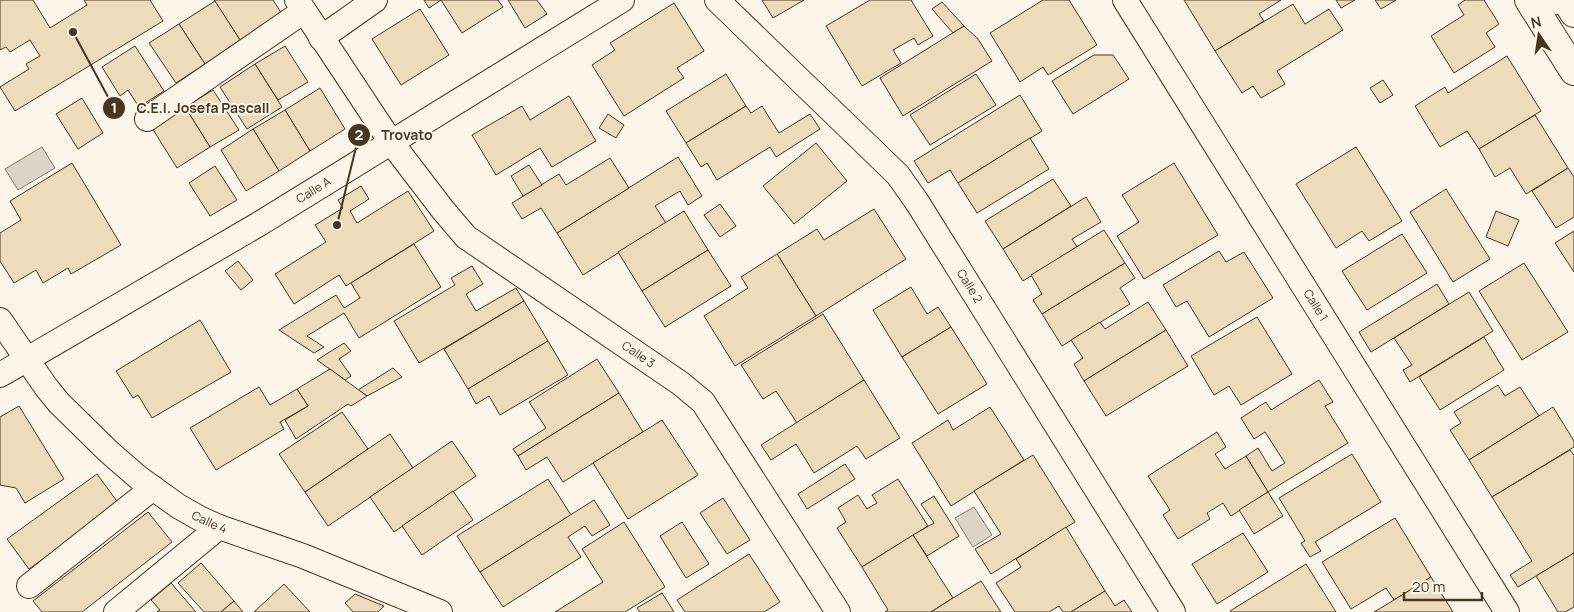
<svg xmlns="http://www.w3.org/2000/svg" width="1574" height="612" font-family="Manrope,sans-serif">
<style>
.water{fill:#dcd4c6;stroke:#887966}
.building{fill:#ecdcbc;stroke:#4a3520}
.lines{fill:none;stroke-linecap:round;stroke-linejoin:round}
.street-casing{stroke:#4a3520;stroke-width:26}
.secondary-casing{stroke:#4a3520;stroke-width:30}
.street{stroke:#fbf6e9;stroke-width:24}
.secondary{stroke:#fbf6e9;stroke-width:28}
.labels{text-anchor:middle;stroke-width:4;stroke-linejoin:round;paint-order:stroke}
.street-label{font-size:12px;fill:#4a3520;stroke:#fbf6e9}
.leader{fill:none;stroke:#4a3520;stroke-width:2}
.callout-dot{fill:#4a3520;stroke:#fbf6e9;stroke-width:2}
.mark-label{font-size:15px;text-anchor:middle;font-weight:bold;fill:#fff}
.callout-label{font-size:14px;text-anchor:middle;font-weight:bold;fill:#4a3520;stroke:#fbf6e9;stroke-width:4;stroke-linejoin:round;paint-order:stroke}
</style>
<rect width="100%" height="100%" fill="#fbf6e9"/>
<g class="water">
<polygon points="42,147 55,168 18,190 5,169"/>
<polygon points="974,507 992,535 973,547 955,518"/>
</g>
<g class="building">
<polygon points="0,0 33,0 50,28 87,5 84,0 150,0 163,21 15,111 0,87 29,69 26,64 40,56 30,40 10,52 6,47 0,50"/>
<polygon points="214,0 273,0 282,14 240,40"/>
<polygon points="424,0 498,0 503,7 462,33 441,0 429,8"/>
<polygon points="508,0 537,0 547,14 525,28"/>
<polygon points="762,0 804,0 773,18"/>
<polygon points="870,0 911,0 933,36 918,45 914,38 893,50 901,63 862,86 826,26"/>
<polygon points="1043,0 1069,0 1097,45 1048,75 1043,67 1020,82 990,33"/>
<polygon points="1184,0 1281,0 1259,14 1264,21 1215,51"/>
<polygon points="1336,0 1355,0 1341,8"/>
<polygon points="1375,0 1396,0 1381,9"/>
<polygon points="1465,0 1484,0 1499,24 1486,33 1495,47 1454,73 1431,36 1464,15 1458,5"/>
<polygon points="215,1 240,40 205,64 179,24"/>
<polygon points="942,2 964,26 953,33 932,9"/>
<polygon points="674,3 704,51 677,68 684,78 624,116 592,65 615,50 610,43"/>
<polygon points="1293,4 1305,24 1329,9 1343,30 1277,71 1285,84 1261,98 1253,86 1242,93 1215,51"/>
<polygon points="420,9 449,55 401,85 372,39"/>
<polygon points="179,24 205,64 176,83 149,43"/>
<polygon points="964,26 978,39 992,61 903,116 880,78"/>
<polygon points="135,46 164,91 139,107 128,90 120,96 102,67"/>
<polygon points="285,46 308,82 278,100 255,64"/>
<polygon points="1094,55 1113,55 1129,79 1073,114 1052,81"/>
<polygon points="1507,56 1541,111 1479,149 1467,131 1440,147 1415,106 1445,87 1448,93"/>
<polygon points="255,64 282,107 247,129 220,87"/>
<polygon points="726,74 746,106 686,143 666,111"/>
<polygon points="976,74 996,105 930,145 910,115"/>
<polygon points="1383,80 1393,95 1380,103 1370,88"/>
<polygon points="320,88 345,129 310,151 285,110"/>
<polygon points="213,90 239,130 210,147 185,107"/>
<polygon points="1020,95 1042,131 958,183 950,170 928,183 914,161"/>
<polygon points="569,96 596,141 552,167 540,148 496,175 472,135 522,106 530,120"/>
<polygon points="82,98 103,133 78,149 56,114"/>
<polygon points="746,106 751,113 762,106 779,133 810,114 820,129 776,157 770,147 717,180 707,163 701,167 686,143"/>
<polygon points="185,107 210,147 177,168 152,128"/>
<polygon points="285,110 310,151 279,171 253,129"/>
<polygon points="608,114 624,125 616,138 599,128"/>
<polygon points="1535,115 1568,168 1526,194 1510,168 1495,177 1479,149"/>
<polygon points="253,129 279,171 246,191 221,150"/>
<polygon points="1030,138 1049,169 977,213 958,183"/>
<polygon points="816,143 847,181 794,224 763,186"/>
<polygon points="1356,147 1402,221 1369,241 1362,231 1336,248 1296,184"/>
<polygon points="678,157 702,196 688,205 680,191 655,206 666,223 583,275 557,233"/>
<polygon points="610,158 629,188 557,233 541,208 522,219 512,203 559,174 566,185"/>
<polygon points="72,163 121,245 71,274 68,268 43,283 36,270 14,283 0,261 0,233 21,220 10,201"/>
<polygon points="1174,163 1218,235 1144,279 1117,236 1139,222 1122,195"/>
<polygon points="529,165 542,185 523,196 511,176"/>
<polygon points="215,166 237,200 210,216 189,183"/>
<polygon points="1568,168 1574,177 1574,217 1556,228 1532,191"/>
<polygon points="1053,179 1071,206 1003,249 985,221"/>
<polygon points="361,186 369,199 350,211 357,223 408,191 434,231 346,286 339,275 294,304 275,274 326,242 315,225 343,208 338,200"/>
<polygon points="1446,189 1490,259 1453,282 1410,212"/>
<polygon points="1086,197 1101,222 1072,239 1077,247 1023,281 1003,249"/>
<polygon points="720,204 736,226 720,237 704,215"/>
<polygon points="874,209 906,259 816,316 777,254 817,229 824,240"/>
<polygon points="684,211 708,250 642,291 618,252"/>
<polygon points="1496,211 1519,220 1508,246 1486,237"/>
<polygon points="1104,230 1125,263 1042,314 1033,300 1042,294 1031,275"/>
<polygon points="1574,231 1574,272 1555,243"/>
<polygon points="1402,234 1427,273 1367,310 1342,271"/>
<polygon points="414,244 441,287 359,338 344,313 307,336 324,347 314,353 279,330 336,295 344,308 360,298 351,283"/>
<polygon points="708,250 731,286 665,327 642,291"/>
<polygon points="1219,251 1226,262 1244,252 1273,298 1209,337 1187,301 1176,307 1163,285"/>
<polygon points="777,254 816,316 735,366 704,316 748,288 741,277"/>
<polygon points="238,261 253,280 241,290 225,271"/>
<polygon points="1125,263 1135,278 1120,288 1130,304 1062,346 1042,314"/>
<polygon points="1524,263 1568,332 1522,360 1479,291"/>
<polygon points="472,266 483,284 466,294 476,311 516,288 524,301 419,363 394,321 455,285 451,278"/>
<polygon points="1437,284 1449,304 1371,352 1359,332"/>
<polygon points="911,287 927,314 938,307 951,327 902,357 873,310"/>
<polygon points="1469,292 1493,331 1410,382 1403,370 1412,365 1394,338"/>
<polygon points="524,301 548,341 468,389 444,349"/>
<polygon points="1148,302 1166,330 1084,381 1074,364 1083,358 1071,340 1100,322 1105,329"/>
<polygon points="823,314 864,380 797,423 776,391 763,399 741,365"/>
<polygon points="1257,317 1292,374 1241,405 1229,386 1214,395 1191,356"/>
<polygon points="200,320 231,372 152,418 138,395 133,398 116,371"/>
<polygon points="951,327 987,384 938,414 902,357"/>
<polygon points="1166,330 1188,366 1106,416 1084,381"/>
<polygon points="1484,337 1504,370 1440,410 1419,377"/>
<polygon points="548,341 568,375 500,415 489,396 476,404 468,389"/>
<polygon points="344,343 351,351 339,359 351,376 345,380 317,360"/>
<polygon points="597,359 619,393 518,456 513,449 546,428 529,402"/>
<polygon points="393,368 402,377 367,396 358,390"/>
<polygon points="330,369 367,396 351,406 348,404 296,439 285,420 308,406 297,389"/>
<polygon points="864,380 900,438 866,459 857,446 814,473 796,444 771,460 761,445"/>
<polygon points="1319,380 1333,402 1325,406 1348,443 1268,492 1246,456 1258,448 1272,471 1285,463 1265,432 1254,439 1241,418 1266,402 1271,410"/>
<polygon points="1498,385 1505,396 1520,387 1539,416 1469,460 1450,430 1461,423 1454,412"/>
<polygon points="259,387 270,405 297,389 308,406 280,422 284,429 216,470 190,428"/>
<polygon points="619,393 643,432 563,482 547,457 526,470 518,456"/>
<polygon points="19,406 64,479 25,503 16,488 0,485 0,417"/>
<polygon points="990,407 1024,460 951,506 912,443 948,420 953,430"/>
<polygon points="1553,407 1574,441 1574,447 1492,497 1469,460"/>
<polygon points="342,412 368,449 305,492 279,454"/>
<polygon points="662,420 698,475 628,519 593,463"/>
<polygon points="1217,432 1226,447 1215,454 1225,469 1246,456 1268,492 1231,516 1223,503 1207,513 1210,519 1178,539 1163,515 1170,510 1148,476"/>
<polygon points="390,434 413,468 328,526 305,492"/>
<polygon points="452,441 476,476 394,532 370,497"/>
<polygon points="1570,450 1574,455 1574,553 1518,587 1510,575 1532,561 1492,497"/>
<polygon points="1352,454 1381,502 1315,542 1321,551 1310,557 1301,543 1305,541 1279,498"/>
<polygon points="1033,455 1075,522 991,574 975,549 1001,534 974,491"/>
<polygon points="845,464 855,479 807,509 798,494"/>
<polygon points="97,474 119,504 29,569 7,539"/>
<polygon points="548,479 571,515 480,572 457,536"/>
<polygon points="898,479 928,526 862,567 837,528 846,522 838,508 858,495 867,509 877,503 872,495"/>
<polygon points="453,491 473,520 422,555 402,526"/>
<polygon points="1268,492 1283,516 1254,534 1239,510"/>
<polygon points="934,496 959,536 927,556 913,535 934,523 921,504"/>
<polygon points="723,498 750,540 727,554 700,513"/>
<polygon points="594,500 610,525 592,536 585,526 568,537 581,557 503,607 480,572"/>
<polygon points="148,512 172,542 82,612 42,612 33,601"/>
<polygon points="1395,518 1431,577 1394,600 1386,588 1351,609 1322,562"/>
<polygon points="624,522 665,587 625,612 555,612 603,582 582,549"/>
<polygon points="682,522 709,564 686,578 660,536"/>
<polygon points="1066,527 1105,591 1071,612 1063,612 1059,606 1049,612 1015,612 996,583 1021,567 1016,559"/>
<polygon points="1243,533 1268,572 1217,604 1192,564"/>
<polygon points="913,535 953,598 931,612 885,612 888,610 862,567"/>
<polygon points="1574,553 1574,607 1565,612 1558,612 1536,576"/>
<polygon points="749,554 780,602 764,612 685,612 677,600"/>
<polygon points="201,563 234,601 221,612 204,612 178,583"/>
<polygon points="1306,564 1336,612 1231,612 1230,611"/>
<polygon points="1431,577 1453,612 1374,612 1394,600"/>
<polygon points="981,581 1001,612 931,612 953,598"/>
<polygon points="171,583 196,612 157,612 160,610 151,600"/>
<polygon points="284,584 310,612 254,612"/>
<polygon points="1105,591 1115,606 1124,600 1132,612 1071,612"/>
<polygon points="662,593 674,612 640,612 637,608"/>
<polygon points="355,594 384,606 378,612 353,612 345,603"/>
<polygon points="234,601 243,612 221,612"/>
</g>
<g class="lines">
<defs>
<g id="street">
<path id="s1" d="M 297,0 L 391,142 L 443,210 L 466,237 L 680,383 L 703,402 L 838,612"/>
<path id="s2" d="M 717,0 L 898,175 L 917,202 L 1173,612"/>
<path id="s3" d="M 1125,0 L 1507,612"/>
<polyline points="1532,5 1574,0"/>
<polyline points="321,38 375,0"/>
<polyline points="147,119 304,11"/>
<path id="s4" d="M 0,320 L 46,387 L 59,403 L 109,452 L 139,478 L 178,506 L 199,518 L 219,527 L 303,556 L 440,612"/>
<path id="s5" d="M 0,375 L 259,224 L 622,0"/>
<polyline points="29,586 153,488"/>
<polyline points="116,612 219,527"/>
</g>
<g id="secondary">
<polyline points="1529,0 1574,71"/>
<polyline points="1566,0 1574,13"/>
</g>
</defs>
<use href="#street" class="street-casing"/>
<use href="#secondary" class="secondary-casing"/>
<use href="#street" class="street"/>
<use href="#secondary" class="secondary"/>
</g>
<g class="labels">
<g class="street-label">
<text dy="4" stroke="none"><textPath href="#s5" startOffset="364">Calle A</textPath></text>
<text dy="4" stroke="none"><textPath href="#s2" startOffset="384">Calle 2</textPath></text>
<text dy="4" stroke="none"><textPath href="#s3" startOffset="360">Calle 1</textPath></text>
<text dy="4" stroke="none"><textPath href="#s1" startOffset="500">Calle 3</textPath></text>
<text dy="4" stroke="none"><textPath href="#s4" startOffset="295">Calle 4</textPath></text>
</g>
</g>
<path class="leader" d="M73 32L114 108M337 225L359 135"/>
<g class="callout-dot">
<circle cx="73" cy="32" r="5"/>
<circle cx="337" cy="225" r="5"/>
<circle cx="114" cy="108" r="12"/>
<circle cx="359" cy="135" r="12"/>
</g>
<g class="mark-label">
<text x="114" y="113">1</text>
<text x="359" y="140">2</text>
</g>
<g class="callout-label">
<text x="203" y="113">C.E.I. Josefa Pascall</text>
<text x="407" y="140">Trovato</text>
</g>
<g transform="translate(1539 35) rotate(347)" stroke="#fbf6e9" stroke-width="4" paint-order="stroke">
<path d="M0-4L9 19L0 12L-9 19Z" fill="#4a3520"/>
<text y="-8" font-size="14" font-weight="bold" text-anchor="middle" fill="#4a3520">N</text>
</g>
<path d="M1404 592v8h78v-8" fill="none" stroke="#4a3520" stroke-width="2.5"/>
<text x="1412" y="592" font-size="15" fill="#4a3520" stroke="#fbf6e9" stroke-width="4" paint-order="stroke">20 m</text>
</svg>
